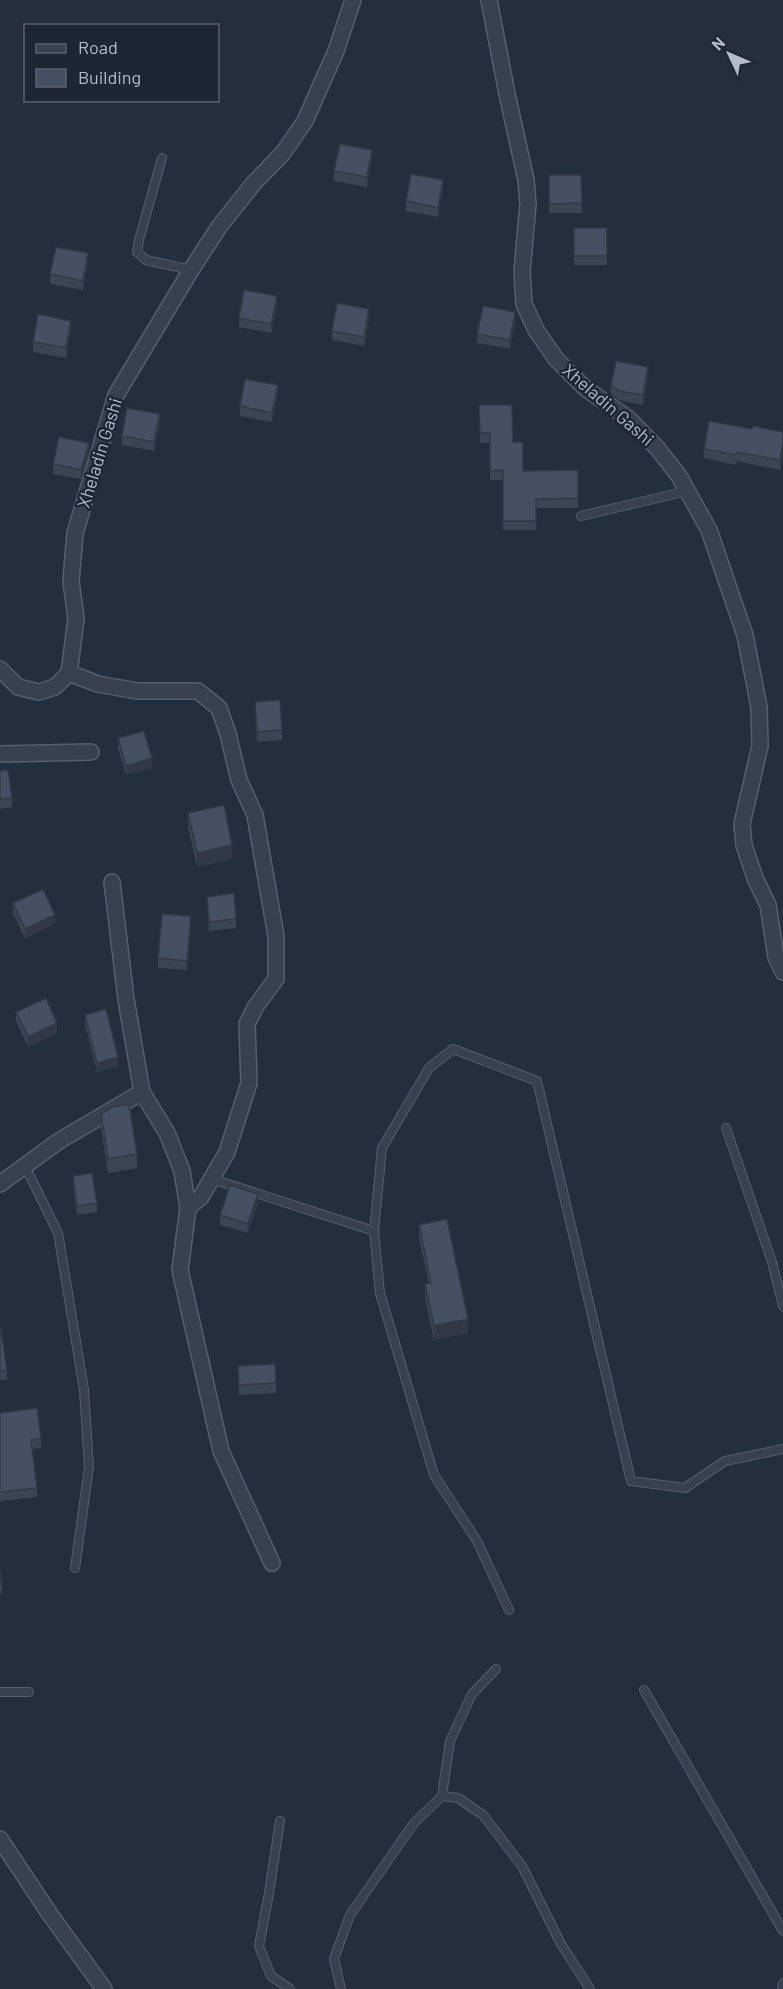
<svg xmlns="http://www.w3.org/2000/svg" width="783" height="1989" font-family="Barlow,sans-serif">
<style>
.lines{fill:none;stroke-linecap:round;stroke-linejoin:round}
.lane-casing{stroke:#565f6c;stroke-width:10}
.street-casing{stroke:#565f6c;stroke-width:18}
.lane{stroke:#38414e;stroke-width:8}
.street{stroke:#38414e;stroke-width:15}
.wall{fill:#3b4654}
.shaded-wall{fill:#303945}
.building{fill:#455162;stroke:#303945;stroke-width:1.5}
.labels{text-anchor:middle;stroke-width:5;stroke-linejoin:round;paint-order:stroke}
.street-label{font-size:18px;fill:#b4bcc9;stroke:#1d2633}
</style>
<rect width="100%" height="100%" fill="#242f3e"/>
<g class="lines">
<defs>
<g id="lane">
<polyline points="162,158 139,240 137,252 146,260 191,270"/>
<polyline points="581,516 687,491"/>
<polyline points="726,1128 772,1262 783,1306"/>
<polyline points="25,1166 58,1233 84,1390 89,1467 75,1568"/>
<polyline points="212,1179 374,1231 380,1293 434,1475 477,1541 509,1610"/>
<polyline points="374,1231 382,1148 429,1068 453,1049 537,1081 631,1481 685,1488 725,1461 783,1449"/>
<polyline points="644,1690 783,1931"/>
<polyline points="0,1692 29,1692"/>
<polyline points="442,1796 450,1741 472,1694 496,1669"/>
<polyline points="280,1821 269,1893 259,1946 271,1976 290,1989"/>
<polyline points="341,1989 334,1959 350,1915 414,1823 442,1796 458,1798 483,1815 522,1866 561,1944 590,1989"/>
<polyline points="782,1989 783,1983"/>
</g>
<g id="street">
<polyline points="489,0 507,94 526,180 528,204 522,271 524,304 536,330 556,359 585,388 629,419 658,449 679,476 709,530 745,635 759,707 760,746 742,824 744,845 755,878 768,905 776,957 783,972"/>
<polyline points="0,669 18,687 39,692 55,687 69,673 76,619 71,581 75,533 116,395 191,270 219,227 253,184 283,153 305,121 336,51 353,0"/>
<polyline points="69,673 98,684 137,691 198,691 219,708 228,734 239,780 255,815 276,936 276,979 256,1006 247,1024 249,1083 227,1152 201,1197 188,1208"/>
<polyline points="0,754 91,752"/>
<polyline points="112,882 126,999 142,1092 167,1133 182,1171 188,1208 180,1270 221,1451 272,1563"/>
<polyline points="0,1184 59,1141 142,1092"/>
<polyline points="0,1839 49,1913 104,1989"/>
</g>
</defs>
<use href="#lane" class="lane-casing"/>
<use href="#street" class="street-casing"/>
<use href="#lane" class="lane"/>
<use href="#street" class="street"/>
</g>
<g class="wall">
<polygon points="372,159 367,187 334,181 334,171"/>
<polygon points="549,175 581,175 582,213 549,213"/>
<polygon points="443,189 438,217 406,211 406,201"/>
<rect x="574" y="228" width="33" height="37"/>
<polygon points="88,262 83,290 50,284 50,274"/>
<polygon points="277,305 271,333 239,327 239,318"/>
<polygon points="369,319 364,346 332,340 332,331"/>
<polygon points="515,322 510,349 477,343 477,334"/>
<polygon points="71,330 66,358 33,352 33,342"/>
<polygon points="648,377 643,405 619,400 611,394 611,385"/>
<polygon points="278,394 272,422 240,416 240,406"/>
<polygon points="479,405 513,442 523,471 578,470 578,508 536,508 536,530 503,530 503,480 490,480 490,443 480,443"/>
<polygon points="160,423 154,451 122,445 122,436"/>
<polygon points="752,429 783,432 783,452 780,470 737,461 736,465 704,458 704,449"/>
<polygon points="89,452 81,479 53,474 53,464"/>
<polygon points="255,702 282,730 282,740 257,742"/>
<polygon points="118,738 152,768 126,775 118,748"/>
<polygon points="0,771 12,798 12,807 0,809"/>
<polygon points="188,813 232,859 197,867 188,827"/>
<polygon points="207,897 236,919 236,928 209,931"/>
<polygon points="13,903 55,924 25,939 13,913"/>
<polygon points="191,925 187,970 158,968 158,958"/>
<polygon points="16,1012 57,1033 28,1047 16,1021"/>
<polygon points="85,1015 118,1066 97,1072 85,1024"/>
<polygon points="101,1114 137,1154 137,1168 108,1173 101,1128"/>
<polygon points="73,1176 97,1203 97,1212 77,1215 73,1185"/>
<polygon points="258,1203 248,1233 220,1225 220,1215"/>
<polygon points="419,1225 468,1333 434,1340 425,1298 425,1284 429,1284 419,1239"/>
<polygon points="0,1324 7,1370 7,1380 0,1380"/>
<polygon points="238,1366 276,1383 276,1393 239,1395"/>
<polygon points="0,1413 41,1438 41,1448 33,1449 37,1488 37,1497 0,1501"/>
<polygon points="0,1568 2,1584 2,1593 0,1594"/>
</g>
<g class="shaded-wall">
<polygon points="372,150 372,159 367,187 367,177"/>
<polygon points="443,180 443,189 438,217 438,208"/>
<polygon points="88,253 88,262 83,290 83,281"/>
<polygon points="277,296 277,305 271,333 271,324"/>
<polygon points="369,309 369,319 364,346 364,337"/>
<polygon points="515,312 515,322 510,349 510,340"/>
<polygon points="71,321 71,330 66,358 66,348"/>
<polygon points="648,367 648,377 643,405 643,395"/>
<polygon points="278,385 278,394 272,422 272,413"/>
<polygon points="160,414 160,423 154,451 154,442"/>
<polygon points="783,442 783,452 780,470 780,460"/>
<polygon points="89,443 89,452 81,479 81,470"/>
<polygon points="152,758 152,768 126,775 126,766"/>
<polygon points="232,845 232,859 197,867 197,853"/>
<polygon points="55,915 55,924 25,939 25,929"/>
<polygon points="191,916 191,925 187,970 187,961"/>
<polygon points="57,1023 57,1033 28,1047 28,1037"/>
<polygon points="118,1057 118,1066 97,1072 97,1063"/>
<polygon points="258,1194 258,1203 248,1233 248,1224"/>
<polygon points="468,1319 468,1333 434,1340 434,1326"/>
</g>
<g class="building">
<polygon points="340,144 372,150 367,177 334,171"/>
<polygon points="411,174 443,180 438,208 406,201"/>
<polygon points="549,175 581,175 582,203 549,204"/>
<rect x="574" y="228" width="33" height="28"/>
<polygon points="56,247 88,253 83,281 50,274"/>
<polygon points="244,290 277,296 271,324 239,318"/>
<polygon points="337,303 369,309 364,337 332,331"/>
<polygon points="483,306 515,312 510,340 477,334"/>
<polygon points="38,314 71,321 66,348 33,342"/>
<polygon points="616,361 648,367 643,395 619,391 611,385"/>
<polygon points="245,379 278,385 272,413 240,406"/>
<polygon points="479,405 512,405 513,442 523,442 523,471 578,470 578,498 536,499 536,521 503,521 503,470 490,471 490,433 480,433"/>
<polygon points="127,408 160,414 154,442 122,436"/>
<polygon points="709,421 752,429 753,426 783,432 783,442 780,460 737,452 736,455 704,449"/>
<polygon points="59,437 89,443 81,470 53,464"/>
<polygon points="280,700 282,730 257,732 255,702"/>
<polygon points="144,731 152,758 126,766 118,738"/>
<polygon points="8,770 12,798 0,799 0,771"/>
<polygon points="224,805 232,845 197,853 188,813"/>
<polygon points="43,889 55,915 25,929 13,903"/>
<polygon points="234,893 236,919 209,922 207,897"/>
<polygon points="162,914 191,916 187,961 158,958"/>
<polygon points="46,998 57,1023 28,1037 16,1012"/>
<polygon points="106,1009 118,1057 97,1063 85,1015"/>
<polygon points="129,1104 137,1154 108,1159 101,1114 112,1107"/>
<polygon points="92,1173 97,1203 77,1206 73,1176"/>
<polygon points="230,1185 258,1194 248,1224 220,1215"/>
<polygon points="447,1219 468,1319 434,1326 425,1284 431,1283 419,1225"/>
<polygon points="0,1324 7,1370 0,1371"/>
<polygon points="275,1364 276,1383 239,1385 238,1366"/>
<polygon points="37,1408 41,1438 31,1440 37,1488 0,1492 0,1413"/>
<polygon points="0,1568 2,1584 0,1584"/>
</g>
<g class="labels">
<g class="street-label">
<text transform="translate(608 405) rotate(41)" y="6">Xheladin Gashi</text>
<text transform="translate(100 453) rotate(-73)" y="6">Xheladin Gashi</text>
</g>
</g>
<rect x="24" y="24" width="195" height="78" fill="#1d2633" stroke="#59626f" stroke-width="1.5"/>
<rect x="36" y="44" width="30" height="9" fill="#38414e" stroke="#59626f" stroke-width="1.5"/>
<text x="78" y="54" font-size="18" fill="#b4bcc9">Road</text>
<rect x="36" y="69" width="30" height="18" fill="#455162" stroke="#59626f" stroke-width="1.5"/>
<text x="78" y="84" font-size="18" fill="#b4bcc9">Building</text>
<g transform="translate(729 54) rotate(314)" stroke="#1d2633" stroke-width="4.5" paint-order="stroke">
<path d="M0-4.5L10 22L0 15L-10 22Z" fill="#b4bcc9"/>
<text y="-9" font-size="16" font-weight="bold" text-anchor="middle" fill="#b4bcc9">N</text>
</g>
</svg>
